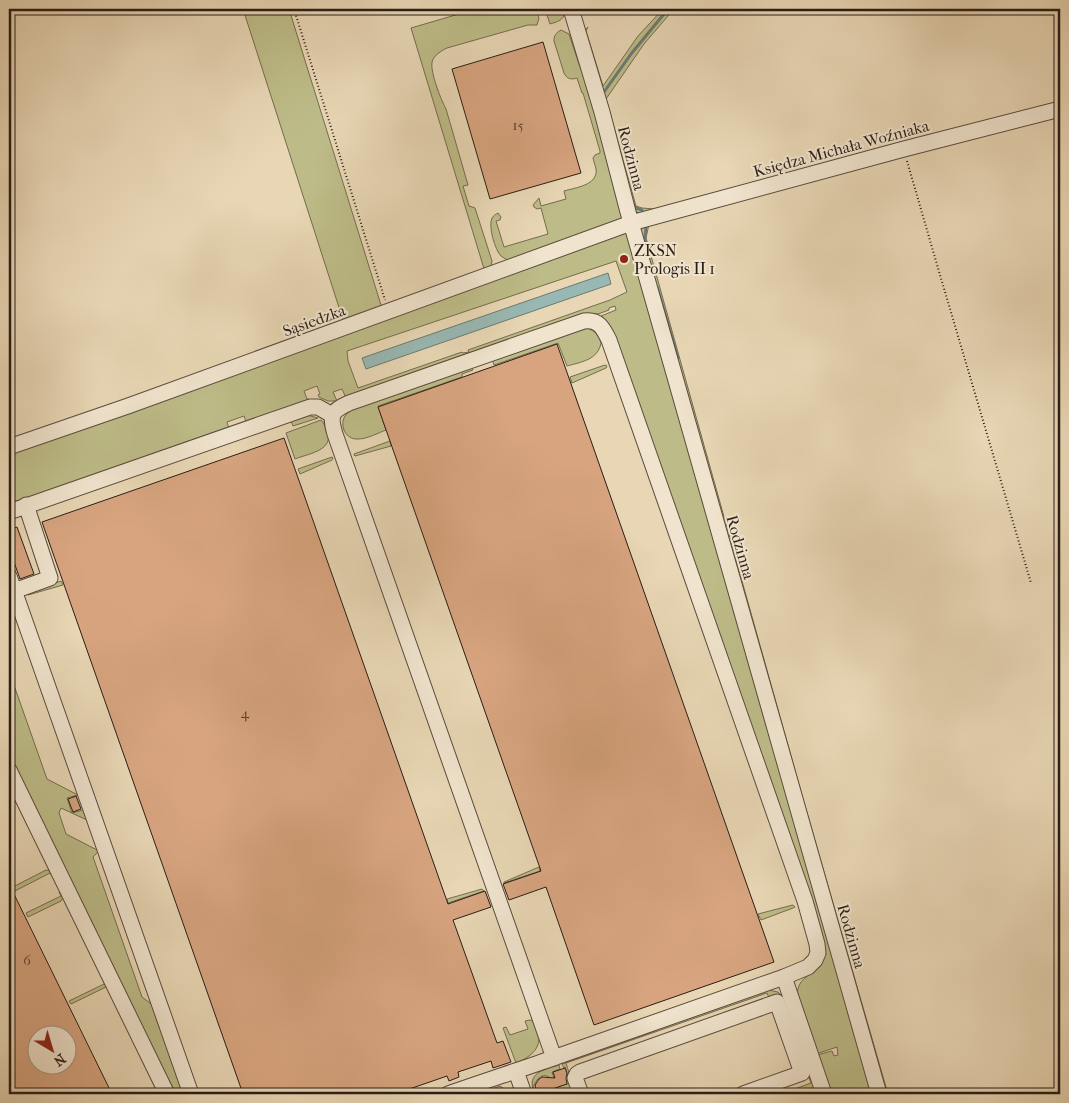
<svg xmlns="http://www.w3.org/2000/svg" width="1069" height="1103" font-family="'IM FELL French Canon',serif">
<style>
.green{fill:#bdbc88;stroke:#746c4e;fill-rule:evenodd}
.water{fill:#98b8b3;stroke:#6c7a74}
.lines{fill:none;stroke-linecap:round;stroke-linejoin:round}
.stream{stroke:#6c7a74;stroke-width:3}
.building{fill:#d7a47f;stroke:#2a1d15;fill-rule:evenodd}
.minor-casing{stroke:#5a4b3d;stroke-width:17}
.path{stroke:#2a1d15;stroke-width:2;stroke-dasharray:1 2.5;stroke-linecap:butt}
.minor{stroke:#f0e4ce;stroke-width:15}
.poi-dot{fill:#8f2418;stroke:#f0e4ce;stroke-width:2}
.labels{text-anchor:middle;stroke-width:4;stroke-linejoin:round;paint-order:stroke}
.number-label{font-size:14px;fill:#553f30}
.street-label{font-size:16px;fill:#2a1d15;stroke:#f0e4ce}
.poi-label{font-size:16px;fill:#2a1d15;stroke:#f0e4ce;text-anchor:start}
</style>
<rect width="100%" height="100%" fill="#e8d6b4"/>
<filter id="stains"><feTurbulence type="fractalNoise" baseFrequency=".004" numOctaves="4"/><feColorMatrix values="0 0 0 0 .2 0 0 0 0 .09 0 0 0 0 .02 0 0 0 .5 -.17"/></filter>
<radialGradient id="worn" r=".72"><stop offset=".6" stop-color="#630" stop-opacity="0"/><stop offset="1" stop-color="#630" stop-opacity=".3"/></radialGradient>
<g class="green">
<polygon points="243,9 289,9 381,305 379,311 344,323"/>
<path d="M 476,9 L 536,9 L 539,18 L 537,25 L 528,25 L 447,48 C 441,51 434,55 432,62 C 430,72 441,100 446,109 L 468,185 L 463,186 L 469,206 L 475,208 L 492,261 L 491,266 L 485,272 L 411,28 Z"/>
<path d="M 545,9 L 566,9 C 564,20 560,21 550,24 Z"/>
<polygon points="663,9 674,9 644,44 606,99 636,206 642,208 654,209 641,214 633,210 585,30 588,27 586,31 603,86 638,36"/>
<path d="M 561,30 L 569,34 L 580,67 L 588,82 L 622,215 L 621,219 L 512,261 C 508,260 505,259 501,256 C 495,250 488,226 492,218 C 494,215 495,215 498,213 L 501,217 L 500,220 L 496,221 L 504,247 L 548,234 L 541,208 L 537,209 L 534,207 L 533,205 L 539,198 L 541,206 L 566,199 L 564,191 C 574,188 593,186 596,174 C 597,169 594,163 593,158 L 595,155 L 600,153 L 600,151 L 583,93 L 582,93 L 577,78 C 571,80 567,79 564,73 L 554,41 C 554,35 556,33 561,30 Z"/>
<polygon points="649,224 646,238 803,799 888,1094 883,1094 640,232 643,227"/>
<path d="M 624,233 L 629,235 L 876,1094 L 830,1094 L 817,1055 L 832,1051 L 834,1056 L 838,1055 L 837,1047 L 816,1054 L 797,995 C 799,974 812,978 821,964 L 610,327 L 607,322 L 601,316 L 616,310 L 615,306 L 609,308 L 609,310 L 598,314 L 586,314 L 346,398 L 342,389 L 333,392 L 337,401 L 328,401 L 319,397 L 318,395 L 320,394 L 317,386 L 304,391 L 307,399 L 309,399 L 309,400 L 246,422 L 244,416 L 227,422 L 229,429 L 48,492 L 9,503 L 9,454 ZM 616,261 L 627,292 L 610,300 L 468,350 L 469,352 L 463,353 L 462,352 L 358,388 L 348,361 L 347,351 Z"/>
<path d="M 587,328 C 595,331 599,335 601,343 C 598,360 581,362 567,366 L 558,343 L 494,365 L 492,359 Z"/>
<polygon points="605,365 607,366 606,368 572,383 570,377"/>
<path d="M 471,367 L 473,370 L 462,374 L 462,377 L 378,406 L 386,430 C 378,433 367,439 358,439 C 346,440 339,426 345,416 C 348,412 351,410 355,408 Z"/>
<polygon points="307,415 318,418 293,426 290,419"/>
<path d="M 321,420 C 325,425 327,428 328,434 C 332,451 307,454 295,459 L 286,433 Z"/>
<polygon points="390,441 391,446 355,456 354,455 354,454"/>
<polygon points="332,457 333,458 332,460 300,474 298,469"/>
<polygon points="61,581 63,585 28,595 26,593"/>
<polygon points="9,671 47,779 78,795 67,798 72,813 83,810 87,820 61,808 59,813 66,834 99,851 93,857 142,997 154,1006 184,1094 174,1094 9,759"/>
<polygon points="539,867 540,871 504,883 504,882"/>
<polygon points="46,870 51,871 53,877 50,873 15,891 13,887"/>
<polygon points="482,889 484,891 448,903 447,899"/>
<polygon points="60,891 63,897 61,901 28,917 26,913 61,896 59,892"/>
<polygon points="793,905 795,907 793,908 761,920 758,914"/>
<polygon points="104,984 106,984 106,987 71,1004 69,1001"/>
<path d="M 768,990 L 778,992 L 785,999 L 818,1094 L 781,1094 L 811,1083 L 780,997 L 770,1000 L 767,993 L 566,1063 L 574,1089 L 574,1094 L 552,1094 L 555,1088 C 555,1087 552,1080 551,1079 C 543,1070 534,1081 533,1089 L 537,1094 L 534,1094 L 532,1090 L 533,1089 C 528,1072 546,1069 559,1065 L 560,1069 L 552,1072 L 557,1087 L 570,1083 L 565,1067 L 564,1068 L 562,1064 L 655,1031 L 655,1029 Z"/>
<path d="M 530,1020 C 535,1022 536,1024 537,1029 C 544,1047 531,1057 516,1063 L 503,1028 L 506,1027 L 510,1035 L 528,1029 L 525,1021 Z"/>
<polygon points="500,1086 512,1094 482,1094 481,1093"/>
</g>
<polygon class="water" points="608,273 611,284 366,369 362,358"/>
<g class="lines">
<g class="stream">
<polyline points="604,92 631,54 668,9"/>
<polyline points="633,203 636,208 642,210"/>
<polyline points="646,227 645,238 649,259"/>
<polyline points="657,287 678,358"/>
</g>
</g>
<g class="building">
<polygon points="543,42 581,173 490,199 452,69"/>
<polygon points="557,344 774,962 594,1025 546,887 509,900 503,884 541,871 378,407"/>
<polygon points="284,438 448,904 485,891 491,907 453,920 497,1043 503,1041 511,1062 493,1068 491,1061 458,1072 459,1077 449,1081 447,1076 395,1094 243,1094 42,522"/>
<polygon points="17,527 34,574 20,579 9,548 9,530"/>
<polygon points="76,796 81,809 73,812 68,799"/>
<path d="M 9,884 L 112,1094 L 9,1094 ZM 38,1036 L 68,1036 L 68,1066 L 38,1066 Z"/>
<polygon points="565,1068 567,1073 566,1078 567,1084 555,1088 550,1094 539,1094 537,1093 535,1085 539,1079 542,1077 555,1078 553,1072"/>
</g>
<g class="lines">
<defs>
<g id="minor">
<polyline points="571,9 602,112 628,212 879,1094"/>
<polyline points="9,447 128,406 631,223 904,149 1060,109"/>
<polyline points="9,512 310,407 318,407 332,415"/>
<polyline points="9,576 191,1094"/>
<polyline points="14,591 50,578 26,505"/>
<polyline points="9,770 167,1094"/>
<polyline points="784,977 824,1094"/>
<polyline points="516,1071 524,1094"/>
<path d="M 448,1094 C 484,1081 520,1070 556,1057 C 632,1031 708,1004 784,977 L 808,967 L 815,960 L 818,953 L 817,944 L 805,901 L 609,340 C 603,328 599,319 584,321 L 349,403 C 332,411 329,414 335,434 L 554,1058"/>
<polyline points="581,1094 575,1078 577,1074 580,1072 777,1002 802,1073 743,1094"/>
</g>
</defs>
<use href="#minor" class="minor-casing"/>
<g class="path">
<polyline points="294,9 385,300"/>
<polyline points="907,161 940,275 1031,583"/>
</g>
<use href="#minor" class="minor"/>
</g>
<circle class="poi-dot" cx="624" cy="259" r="5"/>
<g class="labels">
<g class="number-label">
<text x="518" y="130">15</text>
<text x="245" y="718">4</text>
<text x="27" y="965">6</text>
</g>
<g class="street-label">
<text transform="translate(841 148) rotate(-15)" y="6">Księdza Michała Woźniaka</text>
<text transform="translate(632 158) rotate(75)" y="6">Rodzinna</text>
<text transform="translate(314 320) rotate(-20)" y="6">Sąsiedzka</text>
<text transform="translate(741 547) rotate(74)" y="6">Rodzinna</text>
<text transform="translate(852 936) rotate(74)" y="6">Rodzinna</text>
</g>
<g class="poi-label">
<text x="634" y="256">ZKSN<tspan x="634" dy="18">Prologis II 1</tspan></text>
</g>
</g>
<rect width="1069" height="1103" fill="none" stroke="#e8d6b4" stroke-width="30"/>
<rect x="10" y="10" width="1049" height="1083" fill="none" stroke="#2a1d15" stroke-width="2.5"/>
<rect x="15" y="15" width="1039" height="1073" fill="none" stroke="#2a1d15"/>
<g transform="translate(52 1050) rotate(142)"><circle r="24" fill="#f0e4ce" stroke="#a19484"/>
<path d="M0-4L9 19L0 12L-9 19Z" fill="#8f2418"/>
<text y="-8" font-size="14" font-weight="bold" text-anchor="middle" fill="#2a1d15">N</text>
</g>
<rect width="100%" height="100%" filter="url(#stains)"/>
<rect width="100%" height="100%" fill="url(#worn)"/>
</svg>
